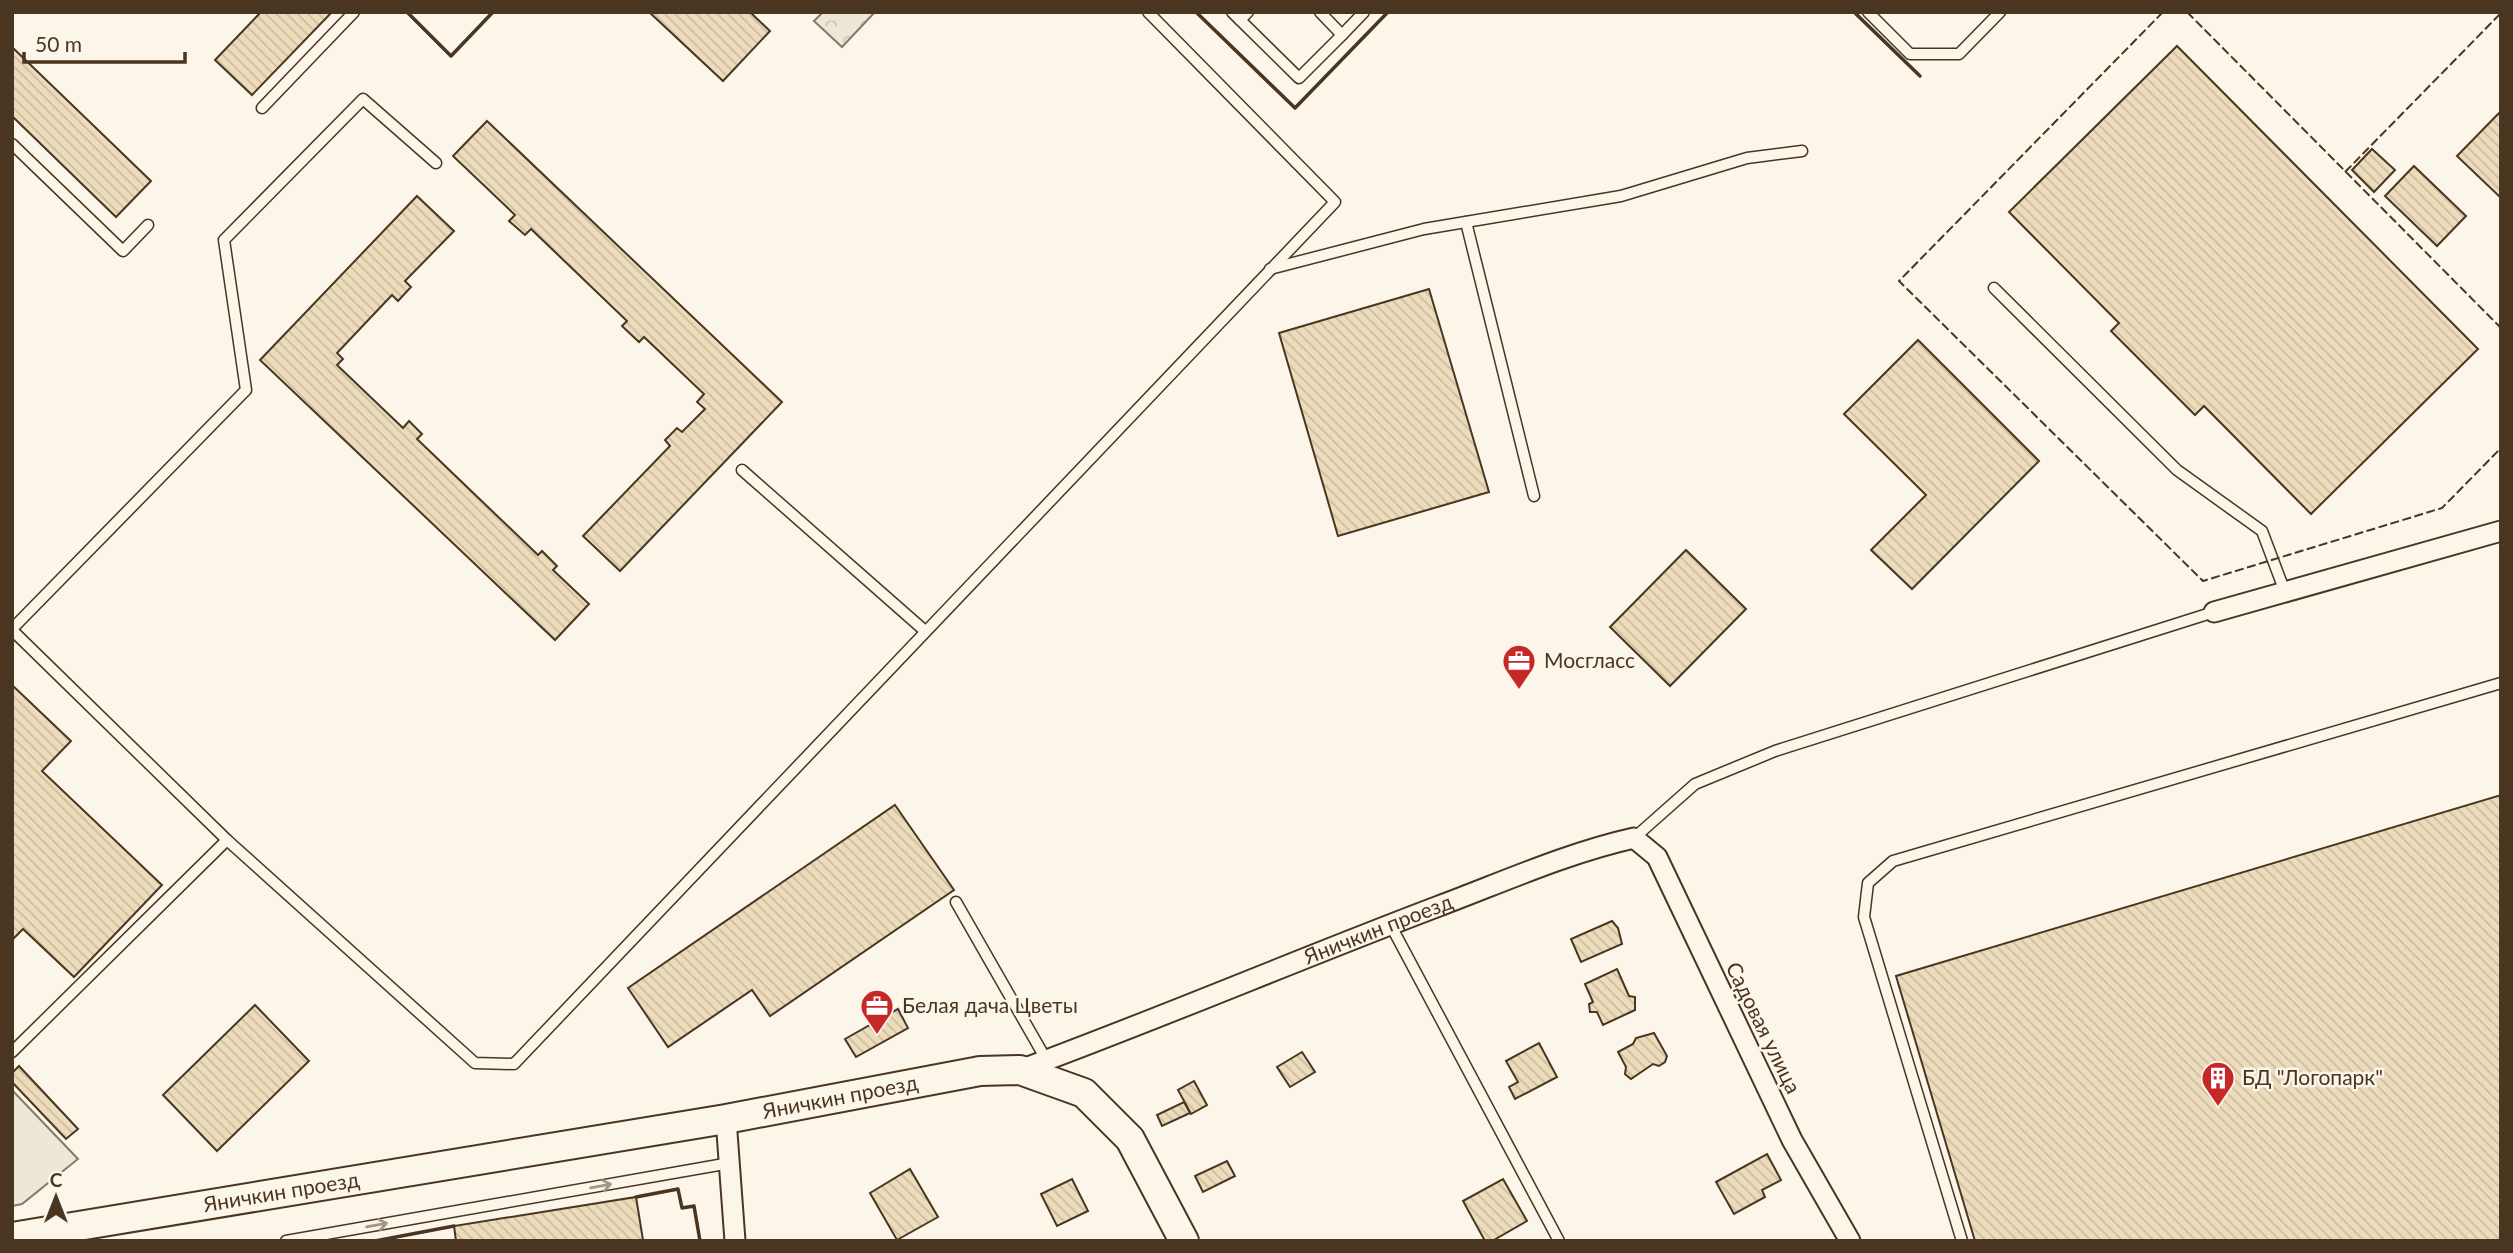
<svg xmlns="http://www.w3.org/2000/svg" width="2513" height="1253" font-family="Lato,sans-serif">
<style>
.forest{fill:url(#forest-crowns);stroke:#887966;stroke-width:2}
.parking{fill:#ede7d9;stroke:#887966;stroke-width:2}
.building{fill:url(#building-back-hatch);stroke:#4a3520;stroke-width:2}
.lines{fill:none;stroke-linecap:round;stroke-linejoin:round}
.lane-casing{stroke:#4a3520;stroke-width:13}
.street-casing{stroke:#4a3520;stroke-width:23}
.secondary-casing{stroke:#4a3520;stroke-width:32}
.lane{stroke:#fbf6e9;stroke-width:10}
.street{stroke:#fbf6e9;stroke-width:19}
.secondary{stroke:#fbf6e9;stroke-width:28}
.fence{stroke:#4a3520;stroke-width:2;stroke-dasharray:9 3.5;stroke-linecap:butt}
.wall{stroke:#4a3520;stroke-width:3.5}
.oneway{stroke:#a29684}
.labels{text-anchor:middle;stroke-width:5;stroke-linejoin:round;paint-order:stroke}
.poi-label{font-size:21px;fill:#4a3520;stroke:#fbf6e9;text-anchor:start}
.street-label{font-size:21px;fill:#4a3520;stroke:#fbf6e9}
</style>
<defs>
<pattern id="forest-crowns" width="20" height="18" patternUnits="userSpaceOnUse" patternTransform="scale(1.75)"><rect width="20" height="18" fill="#ede6d9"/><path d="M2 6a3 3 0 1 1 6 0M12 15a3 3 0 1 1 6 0" fill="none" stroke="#cdc6ba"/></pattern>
<pattern id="building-back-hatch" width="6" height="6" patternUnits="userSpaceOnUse" patternTransform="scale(1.75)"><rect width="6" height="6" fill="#ecdcbc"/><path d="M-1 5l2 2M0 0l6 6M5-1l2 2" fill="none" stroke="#ccbda1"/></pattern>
</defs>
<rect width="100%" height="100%" fill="#fbf6e9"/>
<polygon class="forest" points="823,12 875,12 842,47 814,21"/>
<polygon class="parking" points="12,1090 78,1159 22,1204 12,1206"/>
<g class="building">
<polygon points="261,12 332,12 252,95 215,60"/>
<polygon points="649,12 750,12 770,31 723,81"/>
<polygon points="2177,46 2478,349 2311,514 2204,406 2195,415 2111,331 2119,323 2009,212"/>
<polygon points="12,47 151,181 116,217 12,116"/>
<polygon points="2501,111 2501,198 2457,156"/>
<polygon points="487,121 782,402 620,571 583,536 670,446 665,440 677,428 682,432 705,409 697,402 704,394 644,337 639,342 622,326 627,321 531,229 525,235 509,221 515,215 453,156"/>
<polygon points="2372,149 2395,170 2374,192 2352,170"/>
<polygon points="2414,166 2466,216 2437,246 2385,196"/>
<polygon points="417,196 454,231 405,281 411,287 398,301 392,295 337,353 343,359 337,365 403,428 409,421 422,434 417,439 538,555 542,551 557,566 553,570 589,604 555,640 260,360"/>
<polygon points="1429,289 1489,492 1338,536 1279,333"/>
<polygon points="1918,340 2039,461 1912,589 1871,550 1926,495 1844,414"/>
<polygon points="1686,550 1746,609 1670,686 1610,627"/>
<polygon points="12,685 71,741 42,771 162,885 74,977 23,929 12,940"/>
<polygon points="2501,795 2501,1241 1975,1241 1896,976"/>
<polygon points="895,805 954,890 770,1016 752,990 668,1047 628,988"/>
<polygon points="1612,921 1618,928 1622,944 1581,962 1571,939"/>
<polygon points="1617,969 1629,996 1635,997 1635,1010 1603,1025 1597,1012 1590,1012 1589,1004 1593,1002 1585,984"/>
<polygon points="255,1005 309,1061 217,1151 163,1095"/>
<polygon points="898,1009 908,1028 856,1057 845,1039"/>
<polygon points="1654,1033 1667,1056 1665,1062 1659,1066 1653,1064 1631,1079 1625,1074 1626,1067 1618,1052 1633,1044 1636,1038"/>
<polygon points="1539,1043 1557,1077 1515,1099 1509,1087 1518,1082 1506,1061"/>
<polygon points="1302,1052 1315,1072 1290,1087 1277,1067"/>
<polygon points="19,1066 78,1129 66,1139 12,1082 12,1073"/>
<polygon points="1194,1081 1207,1105 1191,1114 1178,1090"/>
<polygon points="1184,1102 1190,1113 1162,1126 1157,1115"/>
<polygon points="1767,1154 1781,1180 1762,1190 1765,1197 1734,1214 1716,1182"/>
<polygon points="1227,1161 1235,1176 1203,1192 1195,1176"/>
<polygon points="910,1169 938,1217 897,1240 870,1193"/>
<polygon points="1072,1179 1088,1211 1057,1226 1041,1194"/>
<polygon points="1503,1179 1527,1221 1492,1241 1485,1241 1463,1201"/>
<polygon points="636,1197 643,1240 456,1241 454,1226"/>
</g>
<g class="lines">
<defs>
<g id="lane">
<polyline points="1232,12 1299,78 1342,35"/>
<polyline points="1320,12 1342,35 1364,12"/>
<polyline points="1868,12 1910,54 1959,54 2000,12"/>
<polyline points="1240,20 1248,12"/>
<polyline points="262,108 354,12"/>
<polyline points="12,144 123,251 148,225"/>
<polyline points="1466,222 1534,496"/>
<polyline points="1270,269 1424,229 1621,196 1747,158 1802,151"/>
<polyline points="1994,288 2177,470 2262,531 2285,592"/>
<polyline points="742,470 925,631"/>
<polyline points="12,629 246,390 224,240 363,99 436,163"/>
<polyline points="12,630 227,840"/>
<polyline points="1634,838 1695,784 1775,751 2214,612"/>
<polyline points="956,902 1047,1061"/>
<polyline points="1390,924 1559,1241"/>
<polyline points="12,1052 227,840 475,1063 514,1064 1335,202 1148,12"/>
<polyline points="286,1241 730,1163"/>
<polyline points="1962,1241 1864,917 1868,883 1893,861 2501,683"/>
</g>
<g id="street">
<polyline points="2214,612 2501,531"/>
<path id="s1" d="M 1020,1070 C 1161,1018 1299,959 1439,906 C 1503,882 1567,853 1634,838 L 1657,857 L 1792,1140 L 1850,1241"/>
<polyline points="726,1119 735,1241"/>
</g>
<g id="secondary">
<path id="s2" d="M 12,1237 L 726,1119 L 980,1071 L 1020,1070 L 1084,1093 L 1130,1139 L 1184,1241"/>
</g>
</defs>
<use href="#lane" class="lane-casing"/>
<use href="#street" class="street-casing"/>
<use href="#secondary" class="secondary-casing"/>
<use href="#lane" class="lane"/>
<use href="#street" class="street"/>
<use href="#secondary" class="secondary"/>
<g class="fence">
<polyline points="2163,12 1899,281 2203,581 2442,508 2501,448"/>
<polyline points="2187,12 2501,328"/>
<polyline points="2345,172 2501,13"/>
</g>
<g class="wall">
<polyline points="407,12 451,56 493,12"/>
<polyline points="1196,12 1295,108 1388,12"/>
<polyline points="1854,12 1920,76"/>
<polyline points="636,1197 678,1189 682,1208 694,1206 700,1241"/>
<polyline points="375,1241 454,1226"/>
</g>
</g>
<defs><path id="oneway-shaft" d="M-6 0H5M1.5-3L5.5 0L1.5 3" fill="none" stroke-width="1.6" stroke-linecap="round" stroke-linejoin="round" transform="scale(1.75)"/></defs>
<g class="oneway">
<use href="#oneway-shaft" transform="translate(601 1186) rotate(-10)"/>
<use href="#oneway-shaft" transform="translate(377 1225) rotate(-10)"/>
</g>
<defs>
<symbol id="office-pin" viewBox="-11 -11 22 30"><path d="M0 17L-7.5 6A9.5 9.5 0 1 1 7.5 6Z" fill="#c62828" stroke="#fbf6e9"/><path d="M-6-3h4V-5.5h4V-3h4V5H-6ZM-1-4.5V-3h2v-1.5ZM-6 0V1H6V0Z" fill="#fff"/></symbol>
<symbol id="building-pin" viewBox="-11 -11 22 30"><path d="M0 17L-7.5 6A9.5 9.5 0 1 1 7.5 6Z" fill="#c62828" stroke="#fbf6e9"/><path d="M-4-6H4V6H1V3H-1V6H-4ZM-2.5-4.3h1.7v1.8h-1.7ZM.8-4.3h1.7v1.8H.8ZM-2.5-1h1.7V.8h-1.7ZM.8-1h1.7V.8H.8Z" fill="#fff"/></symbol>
</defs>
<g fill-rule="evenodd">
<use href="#office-pin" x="1500" y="642" width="38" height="52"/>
<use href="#office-pin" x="858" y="987" width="38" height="52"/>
<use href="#building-pin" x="2199" y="1059" width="38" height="52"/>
</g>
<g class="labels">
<g class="poi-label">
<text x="1544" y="668">Мосгласс</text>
<text x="902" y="1013">Белая дача Цветы</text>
<text x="2242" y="1085">БД "Логопарк"</text>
</g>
<g class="street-label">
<text dy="7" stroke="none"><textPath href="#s1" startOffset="385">Яничкин проезд</textPath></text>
<text transform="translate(1763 1028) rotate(64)" y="7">Садовая улица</text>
<text dy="7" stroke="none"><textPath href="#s2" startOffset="840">Яничкин проезд</textPath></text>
<text dy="7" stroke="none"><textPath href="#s2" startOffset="273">Яничкин проезд</textPath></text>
</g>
</g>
<rect width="2513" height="1253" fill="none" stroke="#4a3520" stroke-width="28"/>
<g transform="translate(56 1197)" stroke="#fbf6e9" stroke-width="5" paint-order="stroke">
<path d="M0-5L12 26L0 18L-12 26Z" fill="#4a3520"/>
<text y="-10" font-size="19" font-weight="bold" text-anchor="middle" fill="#4a3520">С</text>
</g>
<path d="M24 52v10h161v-10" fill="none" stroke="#4a3520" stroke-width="3.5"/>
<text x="35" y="52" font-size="21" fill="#4a3520" stroke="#fbf6e9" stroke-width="5" paint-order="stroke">50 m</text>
</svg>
